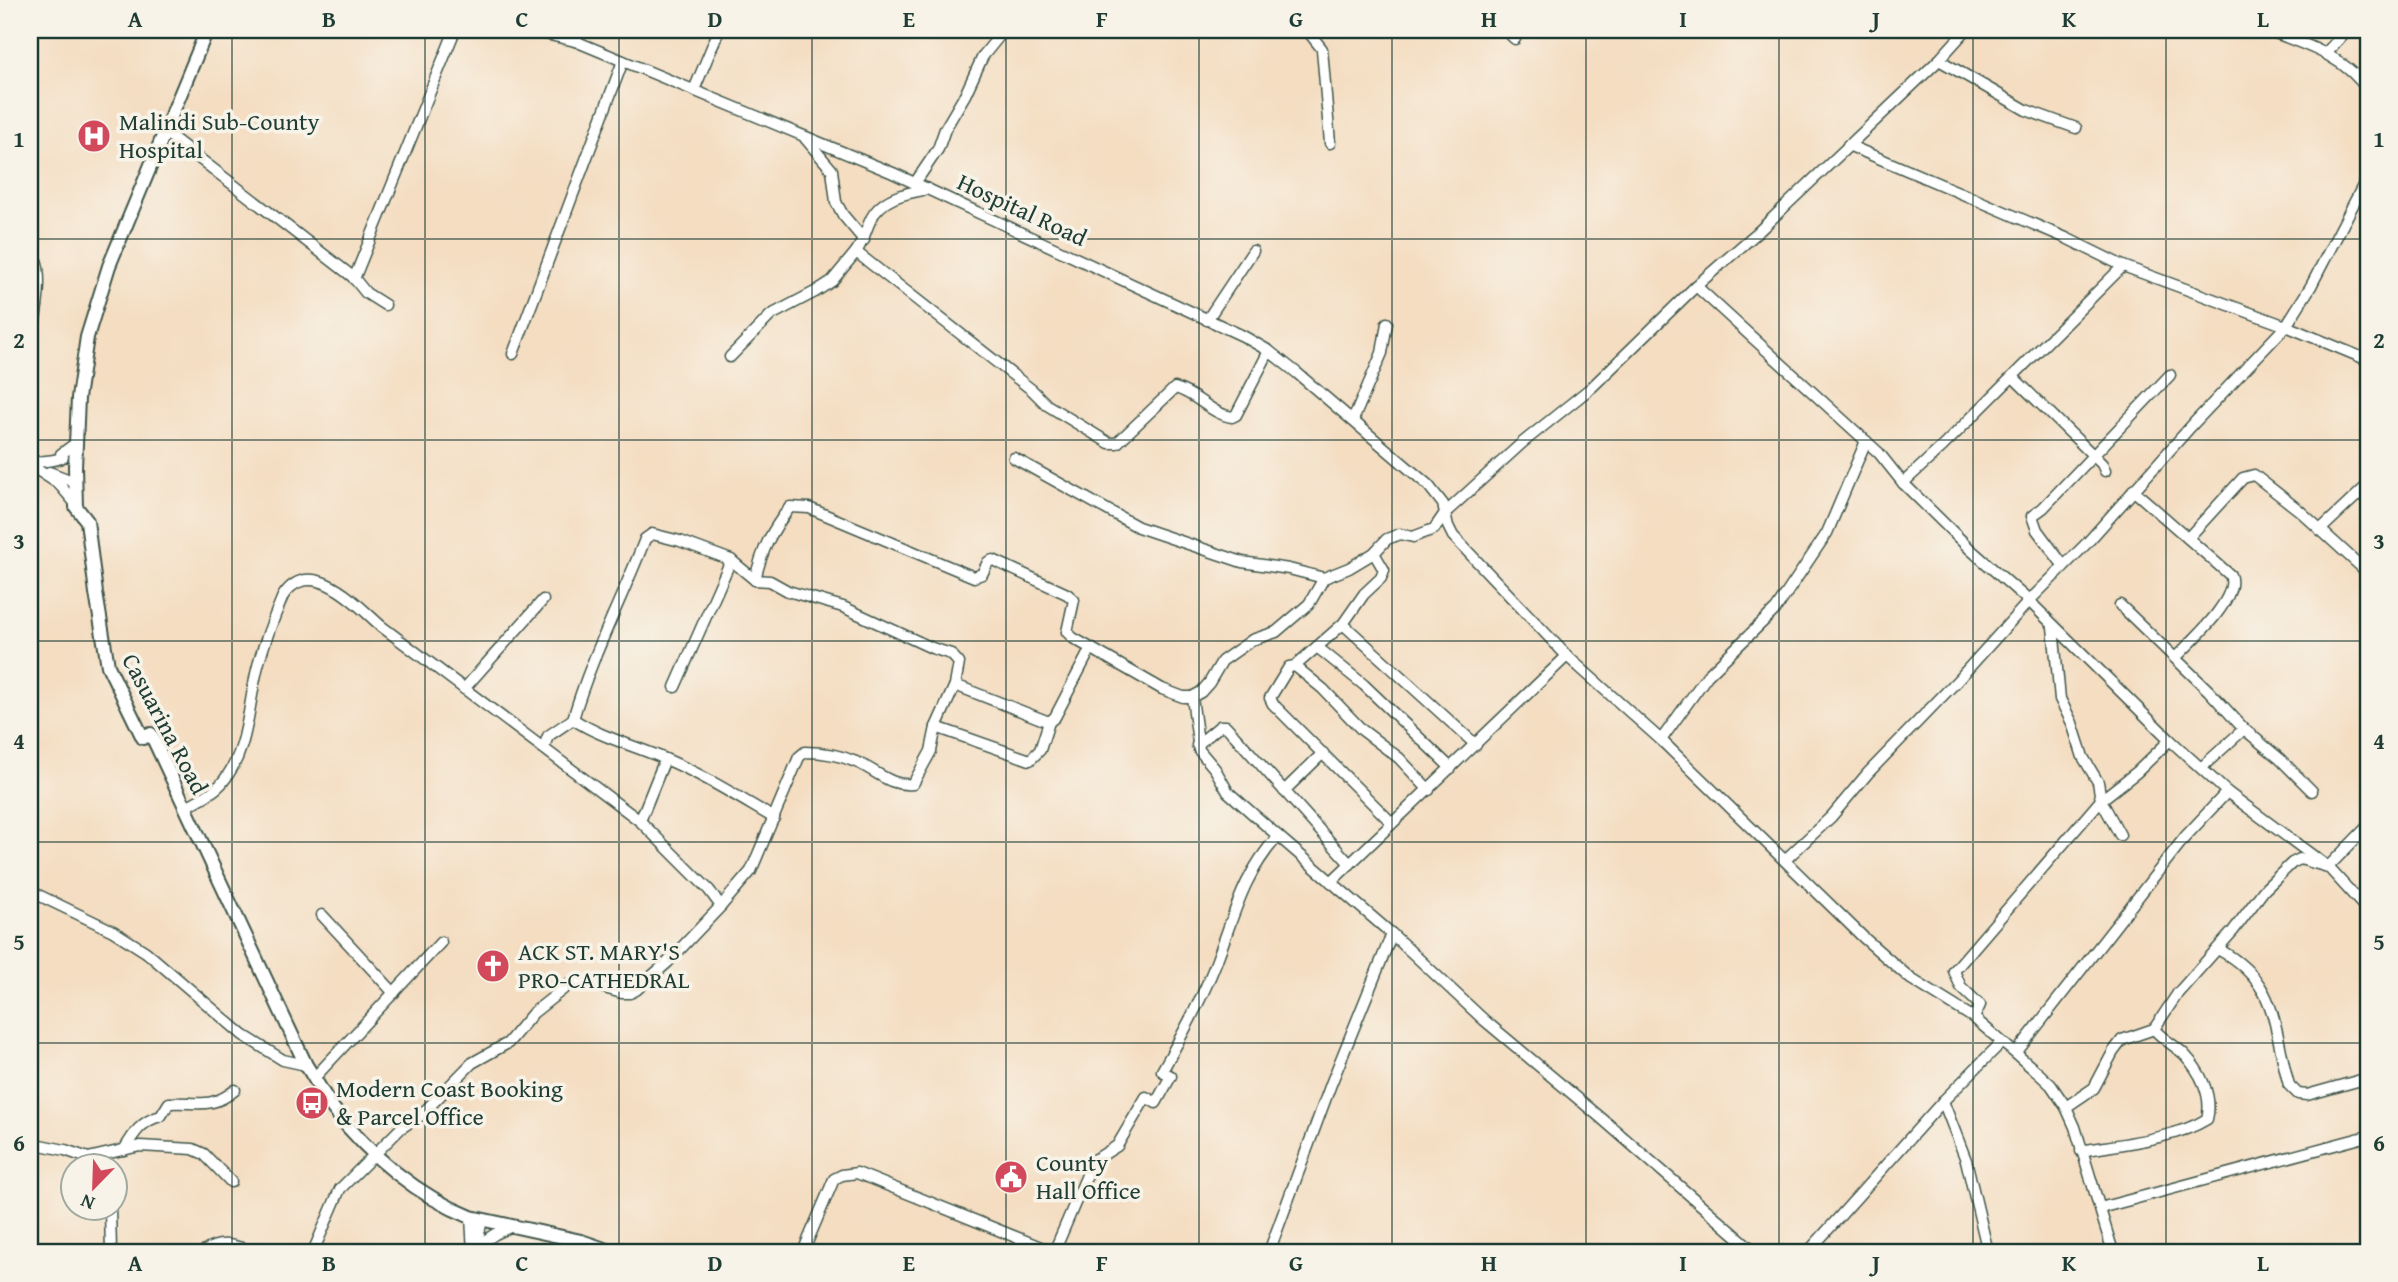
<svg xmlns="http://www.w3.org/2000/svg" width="2398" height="1282" font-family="'Gentium Book Plus',serif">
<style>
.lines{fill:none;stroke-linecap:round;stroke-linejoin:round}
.minor-casing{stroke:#3f5549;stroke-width:13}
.tertiary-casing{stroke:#3f5549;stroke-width:16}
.minor{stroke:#fff;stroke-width:10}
.tertiary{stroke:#fff;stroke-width:12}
.grid{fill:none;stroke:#1f3d34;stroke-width:2;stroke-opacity:0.55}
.labels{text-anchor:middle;stroke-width:7;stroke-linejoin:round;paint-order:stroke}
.poi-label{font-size:24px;fill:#1f3d34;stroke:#f7f3e8;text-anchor:start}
.street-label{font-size:24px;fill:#1f3d34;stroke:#f7f3e8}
.neatline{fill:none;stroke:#1f3d34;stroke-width:2.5}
.grid-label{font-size:23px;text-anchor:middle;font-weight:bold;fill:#1f3d34}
</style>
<rect width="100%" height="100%" fill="#f7f3e8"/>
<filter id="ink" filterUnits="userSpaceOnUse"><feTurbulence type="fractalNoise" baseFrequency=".0143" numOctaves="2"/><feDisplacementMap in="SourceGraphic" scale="14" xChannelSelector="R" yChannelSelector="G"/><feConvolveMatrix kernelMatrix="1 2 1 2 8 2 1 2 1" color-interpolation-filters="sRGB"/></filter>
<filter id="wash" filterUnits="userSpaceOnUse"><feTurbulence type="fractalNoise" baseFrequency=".00686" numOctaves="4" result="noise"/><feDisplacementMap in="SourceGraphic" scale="28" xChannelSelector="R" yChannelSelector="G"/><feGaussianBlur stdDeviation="1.57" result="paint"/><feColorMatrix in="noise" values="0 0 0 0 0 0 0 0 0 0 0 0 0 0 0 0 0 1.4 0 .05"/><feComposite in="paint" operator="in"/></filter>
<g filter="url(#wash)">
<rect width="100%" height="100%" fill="#f4ddc1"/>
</g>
<g filter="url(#ink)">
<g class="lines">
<defs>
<g id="minor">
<polyline points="529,30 575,41 893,173 1243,336 1269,351 1297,373 1428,485 1443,504 1448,526 1453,536 1567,656 1661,740 1864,938 1911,979 1974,1018 2037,1072 2051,1085 2066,1107 2075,1127 2113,1252"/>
<polyline points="1307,30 1322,49 1330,143"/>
<polyline points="1505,30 1515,39"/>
<path d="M 2267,30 C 2304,44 2346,56 2368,91"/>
<polyline points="575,41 580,30"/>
<polyline points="2325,54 2347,30"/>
<polyline points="1939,60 2026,110 2076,128"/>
<polyline points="694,90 719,30"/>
<polyline points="165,132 353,277 366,293 385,305"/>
<polyline points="805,138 832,170 836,202 843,215 864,240"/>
<polyline points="1848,145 2066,238 2123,266 2286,326 2368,360"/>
<polyline points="915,183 938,149 945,129 965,95 983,56 1004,30"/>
<path d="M 928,189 C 905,193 880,198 870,221 C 865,232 863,242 856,252 L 1032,390 L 1047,405 L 1109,443 L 1117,443 L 1175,388 C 1196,393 1211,414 1232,417 L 1236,415 L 1269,351"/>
<path d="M 30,250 C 48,266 34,325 30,347"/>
<polyline points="354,279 455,30"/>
<polyline points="1696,286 1879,453 1903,483 1970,549 2029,601 2170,740 2227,792 2328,867 2368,911"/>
<polyline points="1207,320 1253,251"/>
<polyline points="513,354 623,61"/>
<polyline points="730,357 771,315 815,292 832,281 856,252"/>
<polyline points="2013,377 2102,464 2105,471"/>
<polyline points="1353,420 1382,353 1387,323"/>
<polyline points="1014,458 1138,527 1242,562 1289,569 1324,578"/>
<path d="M 33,463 C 44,460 54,462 63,457 L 61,454 L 76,443"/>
<polyline points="33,467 59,484 76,504"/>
<polyline points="49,472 75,482"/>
<polyline points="1903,483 1943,446 2123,266"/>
<path d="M 2133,490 L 2230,575 C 2240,598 2191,642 2175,658"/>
<polyline points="2320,530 2368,485"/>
<polyline points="2188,538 2243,478 2254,475 2300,511 2368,573"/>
<polyline points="1374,553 1384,570 1381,578 1364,594 1343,624 1295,666 1289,667 1270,698 1273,704 1392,823"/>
<polyline points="2063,565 2037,530 2032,516 2043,508 2170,375"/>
<path d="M 755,580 C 762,549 771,532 790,507 L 809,508 L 974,577 L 982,574 L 988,562 L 993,560 L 1067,594 L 1074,600 L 1067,632 L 1073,638 L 1162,689 L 1183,697 L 1192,697 L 1201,692 L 1209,683 L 1222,661 L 1252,640 L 1276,632 L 1309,604 L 1324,578 L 1349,568 L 1374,553 L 1387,539 L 1400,534 L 1413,537 L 1434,529 L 1445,513 L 1455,504 L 1522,443 L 1592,387 L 1696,286 L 1758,232 L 1939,60 L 1966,30"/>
<polyline points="2120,605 2209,691 2244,729 2280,759 2312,791"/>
<polyline points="1343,624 1476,745"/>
<polyline points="2053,627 2060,699 2072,723 2083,757 2098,782 2101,800 2120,835"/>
<polyline points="1317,647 1364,685 1451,768"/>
<polyline points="1295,666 1323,689 1362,730 1399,758 1429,790"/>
<polyline points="955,685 1049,722"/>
<polyline points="675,687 731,560"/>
<polyline points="464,689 543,600"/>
<polyline points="1192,697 1199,750 1215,769 1228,792 1278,836"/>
<path d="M 573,719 C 591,657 622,599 645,539 L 652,534 L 680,541 L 731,560 L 755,580 L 770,581 L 788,591 L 843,607 L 932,648 L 951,654 L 959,663 L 955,685 L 936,727 L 931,751 L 913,784 C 890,787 876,770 856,762 C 840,755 821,752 805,752 L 799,757 L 751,871 L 721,906"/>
<polyline points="936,727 1030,760 1040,750 1049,722 1055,717 1091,648"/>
<polyline points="1661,740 1707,676 1776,609 1827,533 1866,441"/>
<polyline points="1197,745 1220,726 1226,726 1350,864"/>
<path d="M 544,747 L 548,736 L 573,719 C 600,737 633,745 663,758 C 702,774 738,797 774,818"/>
<polyline points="2201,768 2244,729"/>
<polyline points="1284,791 1323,753"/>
<path d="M 186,807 C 198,800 212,794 221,784 C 251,749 247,703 259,662 C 265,640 274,617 283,596 C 311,554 357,605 381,626 L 640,821 L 709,890 L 721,906 L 668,962 L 636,990 L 630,993 L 622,993 L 583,982 L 571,983 L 533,1013 L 508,1043 L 472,1063 L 421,1115 L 401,1128 L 340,1189 L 313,1252"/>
<polyline points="640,821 665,759"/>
<polyline points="1785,860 1831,817 1868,773 1957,681 2029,601 2087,543 2194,423 2286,326 2311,286 2368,176"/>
<polyline points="1331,882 1567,656"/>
<polyline points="30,891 113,931 146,952 243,1035 283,1060 306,1065"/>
<polyline points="322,915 394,993"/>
<path d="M 2218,949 C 2280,983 2272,1026 2289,1085 L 2298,1094 L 2307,1095 L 2368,1078"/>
<polyline points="1974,1018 1980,1005 1961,987 1954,971 2101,800 2137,772 2170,740"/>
<polyline points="2016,1053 2185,837 2227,792"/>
<polyline points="314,1078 441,942"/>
<polyline points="1943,1101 1966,1160 1988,1252"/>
<polyline points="2066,1107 2094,1088 2113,1052 2122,1040 2154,1029"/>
<polyline points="30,1143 65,1150 88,1158 140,1146 193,1149 204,1154 231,1182"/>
<path d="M 124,1150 C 134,1133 141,1121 161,1116 L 169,1103 C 196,1101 211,1110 235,1090"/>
<path d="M 2081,1151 C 2120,1144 2175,1139 2207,1119 C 2213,1095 2200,1071 2184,1054 C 2174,1045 2162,1039 2154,1029 L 2178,993 L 2233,931 L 2264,890 L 2292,863 L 2300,859 L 2328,867 L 2368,826"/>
<polyline points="110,1208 111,1252"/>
<polyline points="2100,1208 2368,1136"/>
<polyline points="471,1217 473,1252"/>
<polyline points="476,1247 495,1234 512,1226"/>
<polyline points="476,1249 482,1219"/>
<path d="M 203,1252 C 223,1239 234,1246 255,1252"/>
<polyline points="803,1252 834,1179 842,1175 857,1173 1053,1252"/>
<path d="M 1054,1252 L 1093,1161 L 1117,1146 L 1146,1097 L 1156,1103 L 1171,1076 L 1162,1071 C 1181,1037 1201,1001 1215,965 C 1235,914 1241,878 1278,836 L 1392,934 L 1484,1020 L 1600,1117 L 1755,1252"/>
<polyline points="1269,1252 1331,1084 1392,934"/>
<polyline points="1808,1252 1943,1101 2001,1043"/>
</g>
<path id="tertiary" d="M 207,30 L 109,266 L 87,337 L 78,398 L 75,467 L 76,507 L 87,521 L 96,593 L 108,666 L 143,738 L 151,734 L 159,751 L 306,1065 C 316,1080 324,1097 335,1111 C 370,1156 418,1196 471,1217 L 581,1241 L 613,1252"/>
</defs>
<use href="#minor" class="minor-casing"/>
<use href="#tertiary" class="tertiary-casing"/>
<use href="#minor" class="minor"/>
<use href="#tertiary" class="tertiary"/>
</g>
</g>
<path class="grid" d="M 232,30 L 232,1252M 425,30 L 425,1252M 619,30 L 619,1252M 812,30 L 812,1252M 1006,30 L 1006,1252M 1199,30 L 1199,1252M 1392,30 L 1392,1252M 1586,30 L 1586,1252M 1779,30 L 1779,1252M 1973,30 L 1973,1252M 2166,30 L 2166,1252M 30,239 L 2368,239M 30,440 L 2368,440M 30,641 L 2368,641M 30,842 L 2368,842M 30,1043 L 2368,1043"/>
<defs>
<symbol id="hospital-disc" viewBox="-11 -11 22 22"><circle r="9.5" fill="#d1495b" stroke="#f7f3e8"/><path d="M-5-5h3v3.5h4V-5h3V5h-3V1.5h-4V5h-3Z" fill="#fff"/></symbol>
<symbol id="church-disc" viewBox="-11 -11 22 22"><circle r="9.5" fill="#d1495b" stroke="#f7f3e8"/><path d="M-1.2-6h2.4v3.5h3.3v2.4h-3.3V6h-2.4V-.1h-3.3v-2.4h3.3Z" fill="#fff"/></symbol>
<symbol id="bus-disc" viewBox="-11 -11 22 22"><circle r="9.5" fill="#d1495b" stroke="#f7f3e8"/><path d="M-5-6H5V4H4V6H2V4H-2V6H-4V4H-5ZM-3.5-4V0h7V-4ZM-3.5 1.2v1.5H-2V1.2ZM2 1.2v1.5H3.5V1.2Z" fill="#fff"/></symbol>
<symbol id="civic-disc" viewBox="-11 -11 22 22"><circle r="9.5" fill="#d1495b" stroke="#f7f3e8"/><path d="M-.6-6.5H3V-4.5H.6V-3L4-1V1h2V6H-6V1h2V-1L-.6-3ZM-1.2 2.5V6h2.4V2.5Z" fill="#fff"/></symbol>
</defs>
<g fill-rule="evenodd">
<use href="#hospital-disc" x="75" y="117" width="38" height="38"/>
<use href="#church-disc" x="474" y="947" width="38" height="38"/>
<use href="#bus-disc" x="293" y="1084" width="38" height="38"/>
<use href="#civic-disc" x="992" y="1158" width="38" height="38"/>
</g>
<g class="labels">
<g class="poi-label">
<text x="119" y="130">Malindi Sub-County<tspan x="119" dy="28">Hospital</tspan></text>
<text x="518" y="960">ACK ST. MARY'S<tspan x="518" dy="28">PRO-CATHEDRAL</tspan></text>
<text x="336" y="1097">Modern Coast Booking<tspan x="336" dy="28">&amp; Parcel Office</tspan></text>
<text x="1036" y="1171">County<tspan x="1036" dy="28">Hall Office</tspan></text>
</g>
<g class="street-label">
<text transform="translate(1022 210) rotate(25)" y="8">Hospital Road</text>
<text transform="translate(165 724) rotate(62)" y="8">Casuarina Road</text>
</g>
</g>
<rect width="2398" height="1282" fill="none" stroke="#f7f3e8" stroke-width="77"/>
<g transform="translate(94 1187) rotate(203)"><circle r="33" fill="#f7f3e8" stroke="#a1aaa0" stroke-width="2"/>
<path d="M0-5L12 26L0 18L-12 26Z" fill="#d1495b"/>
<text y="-10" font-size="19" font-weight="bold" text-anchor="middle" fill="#1f3d34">N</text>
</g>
<rect x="38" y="38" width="2322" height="1206" class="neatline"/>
<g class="grid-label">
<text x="135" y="27">A</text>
<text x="329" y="27">B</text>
<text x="522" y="27">C</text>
<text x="715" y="27">D</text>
<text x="909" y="27">E</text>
<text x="1102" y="27">F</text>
<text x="1296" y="27">G</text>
<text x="1489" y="27">H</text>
<text x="1683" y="27">I</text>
<text x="1876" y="27">J</text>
<text x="2069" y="27">K</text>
<text x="2263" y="27">L</text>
<text x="19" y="147">1</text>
<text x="2379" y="147">1</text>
<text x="19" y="348">2</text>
<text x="2379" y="348">2</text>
<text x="19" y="549">3</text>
<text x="2379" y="549">3</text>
<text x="19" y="749">4</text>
<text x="2379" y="749">4</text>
<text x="19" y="950">5</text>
<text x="2379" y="950">5</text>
<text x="19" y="1151">6</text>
<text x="2379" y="1151">6</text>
<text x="135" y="1271">A</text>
<text x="329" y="1271">B</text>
<text x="522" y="1271">C</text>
<text x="715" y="1271">D</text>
<text x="909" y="1271">E</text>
<text x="1102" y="1271">F</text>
<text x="1296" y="1271">G</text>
<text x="1489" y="1271">H</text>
<text x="1683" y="1271">I</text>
<text x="1876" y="1271">J</text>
<text x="2069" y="1271">K</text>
<text x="2263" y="1271">L</text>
</g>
</svg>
